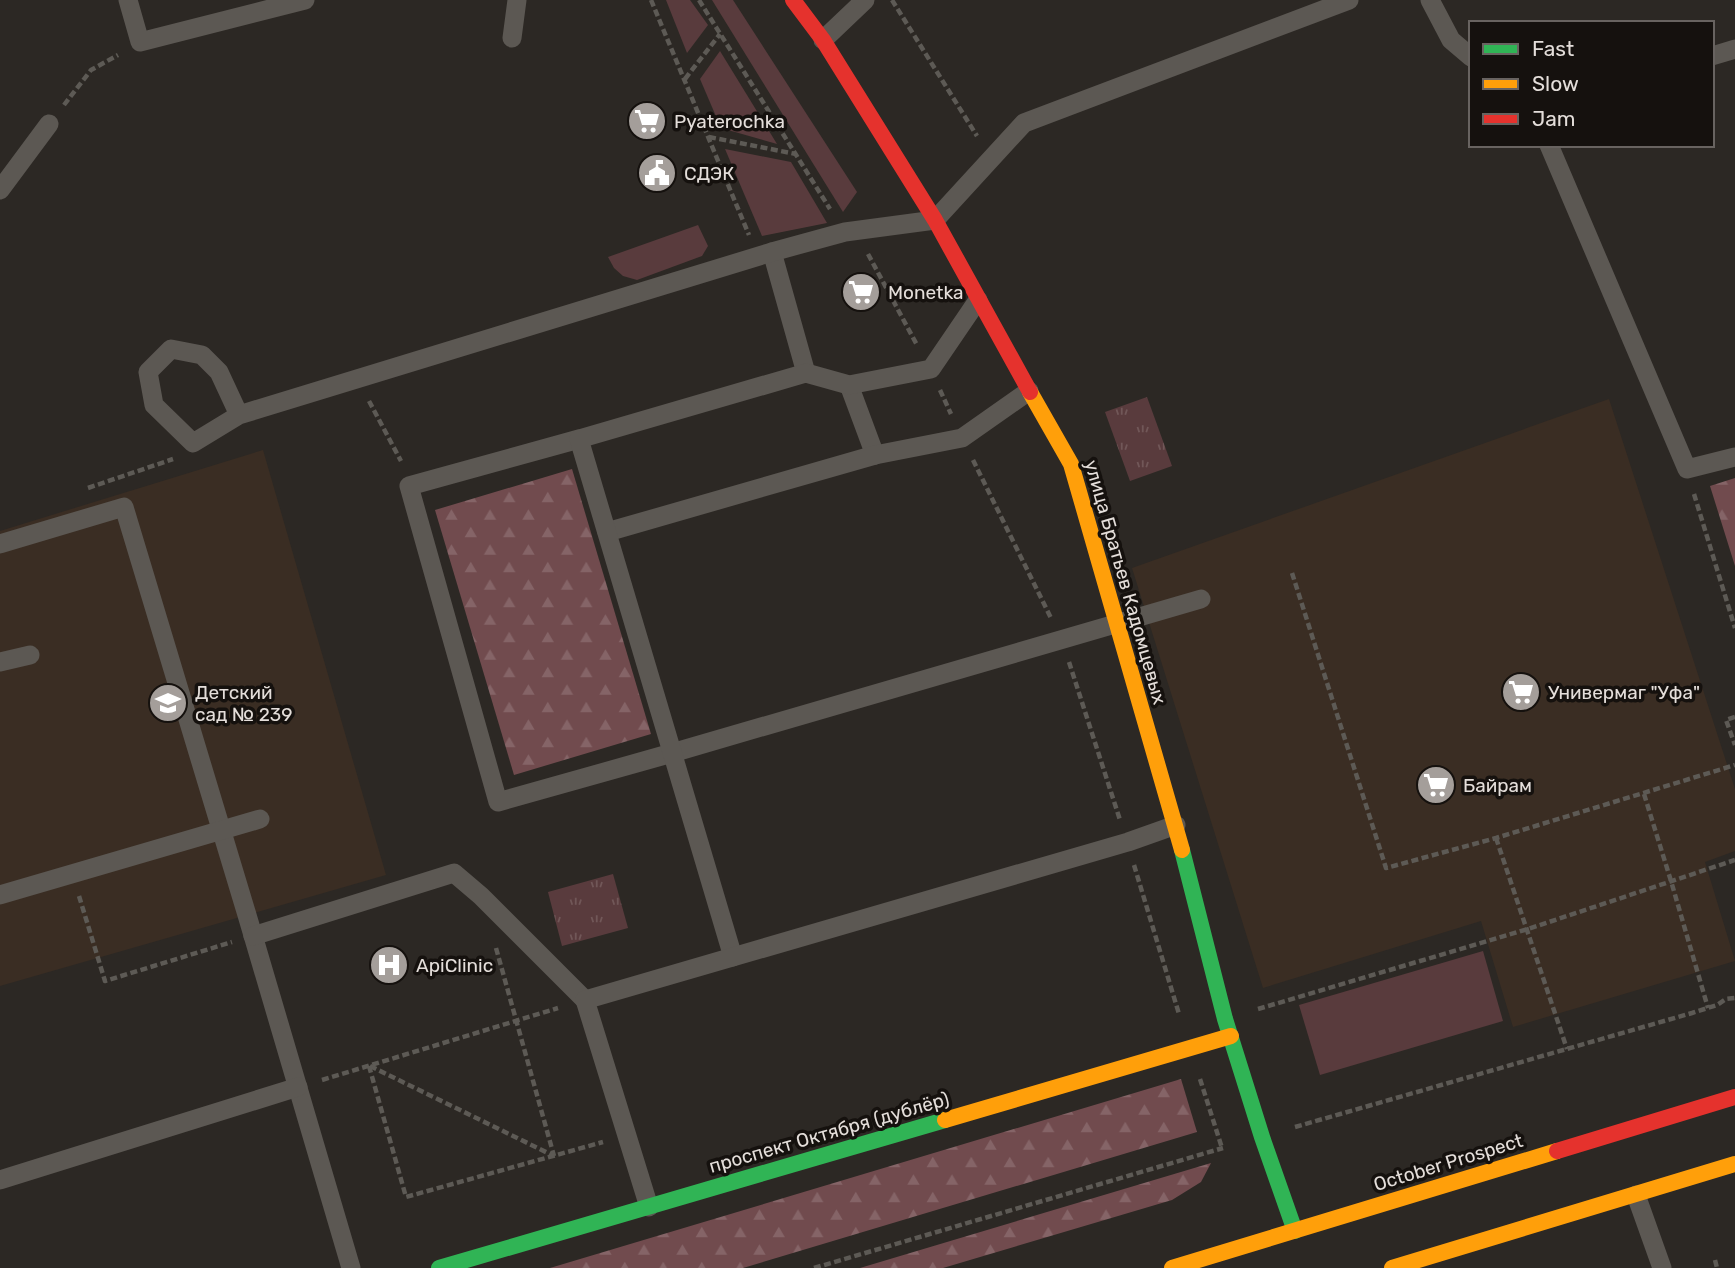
<svg xmlns="http://www.w3.org/2000/svg" width="1735" height="1268" font-family="Rubik,sans-serif">
<style>
.built{fill:#3a2d23}
.green{fill:#593b3d}
.forest{fill:url(#forest-firs)}
.park{fill:url(#park-tufts)}
.lines{fill:none;stroke-linecap:round;stroke-linejoin:round}
.path{stroke:#5d5a55;stroke-width:4.5;stroke-dasharray:7 3.5;stroke-linecap:butt}
.lane{stroke:#5c5853;stroke-width:19}
.fast{stroke:#30b455;stroke-width:16}
.slow{stroke:#ff9f0a;stroke-width:16}
.jam{stroke:#e5322d;stroke-width:16}
.labels{text-anchor:middle;stroke-width:7;stroke-linejoin:round;paint-order:stroke}
.poi-label{font-size:19px;fill:#e4deda;stroke:#15110e;text-anchor:start}
.street-label{font-size:19px;fill:#e4deda;stroke:#15110e}
</style>
<defs>
<pattern id="forest-firs" width="22" height="20" patternUnits="userSpaceOnUse" patternTransform="scale(1.75)"><rect width="22" height="20" fill="#714b4e"/><path d="M5 1l3.5 6h-7zM16 11l3.5 6h-7z" fill="#856467"/></pattern>
<pattern id="park-tufts" width="24" height="20" patternUnits="userSpaceOnUse" patternTransform="scale(1.75)"><rect width="24" height="20" fill="#593b3d"/><path d="M3 7l-1-3M5 7V3M7 7l1-3M15 17l-1-3M17 17v-4M19 17l1-3" fill="none" stroke="#715758"/></pattern>
</defs>
<rect width="100%" height="100%" fill="#2c2824"/>
<g class="built">
<polygon points="1609,399 1735,789 1735,851 1705,862 1735,961 1513,1027 1481,921 1263,988 1132,568"/>
<polygon points="263,450 386,875 0,986 0,531"/>
</g>
<g class="green">
<polygon points="666,0 690,0 708,25 687,53"/>
<polygon points="712,0 733,0 857,192 843,212"/>
<polygon points="720,51 777,144 721,128 700,79"/>
<polygon points="725,149 791,162 827,223 762,236"/>
<polygon points="698,225 708,246 702,256 637,280 623,276 614,268 608,257"/>
<polygon points="1483,951 1503,1021 1320,1075 1299,1005"/>
</g>
<g class="forest">
<polygon points="572,469 651,734 514,775 435,510"/>
<polygon points="1735,478 1735,566 1710,486"/>
<polygon points="1181,1079 1197,1132 743,1268 550,1268"/>
<polygon points="1211,1163 1201,1182 1172,1200 943,1268 860,1268"/>
</g>
<g class="park">
<polygon points="1147,397 1172,466 1130,481 1105,412"/>
<polygon points="613,874 628,928 562,946 548,892"/>
</g>
<g class="lines">
<g class="path">
<polyline points="651,0 749,235"/>
<polyline points="699,0 830,209"/>
<polyline points="892,0 977,136"/>
<polyline points="685,79 720,34"/>
<polyline points="64,105 91,70 118,55"/>
<polyline points="709,137 796,154"/>
<polyline points="868,254 917,345"/>
<polyline points="940,390 951,414"/>
<polyline points="369,401 401,461"/>
<polyline points="973,460 1051,618"/>
<polyline points="88,488 173,459"/>
<polyline points="1694,494 1735,628"/>
<polyline points="1292,573 1386,868 1496,838 1735,765"/>
<polyline points="1069,662 1120,820"/>
<polyline points="1735,717 1726,720 1735,745"/>
<polyline points="1644,794 1671,881 1708,1008"/>
<polyline points="1496,838 1567,1049"/>
<polyline points="1134,865 1179,1014"/>
<polyline points="79,896 105,981 232,942"/>
<polyline points="496,948 554,1156"/>
<polyline points="1258,1009 1528,929 1735,860"/>
<polyline points="369,1066 406,1197 603,1142"/>
<polyline points="370,1066 554,1156"/>
<polyline points="1200,1079 1222,1148"/>
<polyline points="322,1080 558,1008"/>
<polyline points="1295,1127 1692,1013 1717,1005 1726,999 1735,998"/>
<polyline points="1715,1260 1717,1268"/>
<polyline points="814,1268 1223,1148"/>
</g>
<g class="lane">
<polyline points="128,0 140,42 305,0"/>
<polyline points="1430,0 1451,40 1471,57"/>
<polyline points="512,38 517,0"/>
<polyline points="823,40 865,0"/>
<polyline points="1712,56 1735,49"/>
<polyline points="1549,145 1687,469 1735,457"/>
<polyline points="0,190 49,124"/>
<polyline points="772,252 806,373"/>
<polyline points="849,385 875,455"/>
<polyline points="239,415 219,372 202,355 171,349 148,372 154,405 193,443 239,415 772,252 845,232 935,220 1024,123 1349,0"/>
<polyline points="579,439 409,486 498,802 672,753 1201,599"/>
<polyline points="607,532 875,455 962,438 1029,391"/>
<polyline points="0,544 124,507 247,915 351,1268"/>
<polyline points="0,662 30,655"/>
<polyline points="0,895 260,819"/>
<polyline points="253,936 454,873 481,896 585,1000"/>
<polyline points="733,957 579,439 806,373 849,385 931,369 978,300"/>
<polyline points="0,1180 298,1087"/>
<polyline points="1636,1195 1662,1268"/>
<polyline points="649,1207 585,1000 1128,842 1176,825"/>
</g>
<g class="fast">
<polyline points="1182,850 1225,1019 1262,1137 1295,1231"/>
<polyline points="439,1268 945,1120"/>
</g>
<g class="slow">
<polyline points="1030,392 1071,464 1182,850"/>
<polyline points="945,1120 1231,1036"/>
<polyline points="1172,1268 1557,1151"/>
<polyline points="1392,1268 1735,1164"/>
</g>
<g class="jam">
<polyline points="793,0 823,40 935,220 1030,392"/>
<polyline points="1557,1151 1735,1097"/>
</g>
</g>
<defs>
<symbol id="supermarket-disc" viewBox="-11 -11 22 22"><circle r="9.5" fill="#a49e9a" stroke="#15110e"/><path d="M-6-5.5h2.5l.6 2H6L4.5 2H-2.5L-4.4-4H-6ZM-1.5 3.2a1.3 1.3 0 1 0 .1 0ZM3 3.2a1.3 1.3 0 1 0 .1 0Z" fill="#fff"/></symbol>
<symbol id="civic-disc" viewBox="-11 -11 22 22"><circle r="9.5" fill="#a49e9a" stroke="#15110e"/><path d="M-.6-6.5H3V-4.5H.6V-3L4-1V1h2V6H-6V1h2V-1L-.6-3ZM-1.2 2.5V6h2.4V2.5Z" fill="#fff"/></symbol>
<symbol id="school-disc" viewBox="-11 -11 22 22"><circle r="9.5" fill="#a49e9a" stroke="#15110e"/><path d="M0-5L7-2L0 1L-7-2ZM-4 1L0 2.5L4 1V4Q0 6-4 4Z" fill="#fff"/></symbol>
<symbol id="hospital-disc" viewBox="-11 -11 22 22"><circle r="9.5" fill="#a49e9a" stroke="#15110e"/><path d="M-5-5h3v3.5h4V-5h3V5h-3V1.5h-4V5h-3Z" fill="#fff"/></symbol>
</defs>
<g fill-rule="evenodd">
<use href="#supermarket-disc" x="625" y="99" width="44" height="44"/>
<use href="#civic-disc" x="635" y="151" width="44" height="44"/>
<use href="#supermarket-disc" x="839" y="270" width="44" height="44"/>
<use href="#supermarket-disc" x="1499" y="670" width="44" height="44"/>
<use href="#school-disc" x="146" y="681" width="44" height="44"/>
<use href="#supermarket-disc" x="1414" y="763" width="44" height="44"/>
<use href="#hospital-disc" x="367" y="943" width="44" height="44"/>
</g>
<g class="labels">
<g class="poi-label">
<text x="674" y="128">Pyaterochka</text>
<text x="684" y="180">СДЭК</text>
<text x="888" y="299">Monetka</text>
<text x="195" y="699">Детский<tspan x="195" dy="22">сад № 239</tspan></text>
<text x="1548" y="699">Универмаг "Уфа"</text>
<text x="1463" y="792">Байрам</text>
<text x="416" y="972">ApiClinic</text>
</g>
<g class="street-label">
<text transform="translate(1126 582) rotate(74)" y="7">улица Братьев Кадомцевых</text>
<text transform="translate(829 1132) rotate(-16)" y="7">проспект Октября (дублёр)</text>
<text transform="translate(1448 1162) rotate(-17)" y="7">October Prospect</text>
</g>
</g>
<rect x="1469" y="21" width="245" height="126" fill="#15110e" stroke="#686360" stroke-width="2"/>
<rect x="1483" y="44" width="35" height="10" fill="#30b455" stroke="#686360" stroke-width="2"/>
<text x="1532" y="56" font-size="21" fill="#e4deda">Fast</text>
<rect x="1483" y="79" width="35" height="10" fill="#ff9f0a" stroke="#686360" stroke-width="2"/>
<text x="1532" y="91" font-size="21" fill="#e4deda">Slow</text>
<rect x="1483" y="114" width="35" height="10" fill="#e5322d" stroke="#686360" stroke-width="2"/>
<text x="1532" y="126" font-size="21" fill="#e4deda">Jam</text>
</svg>
